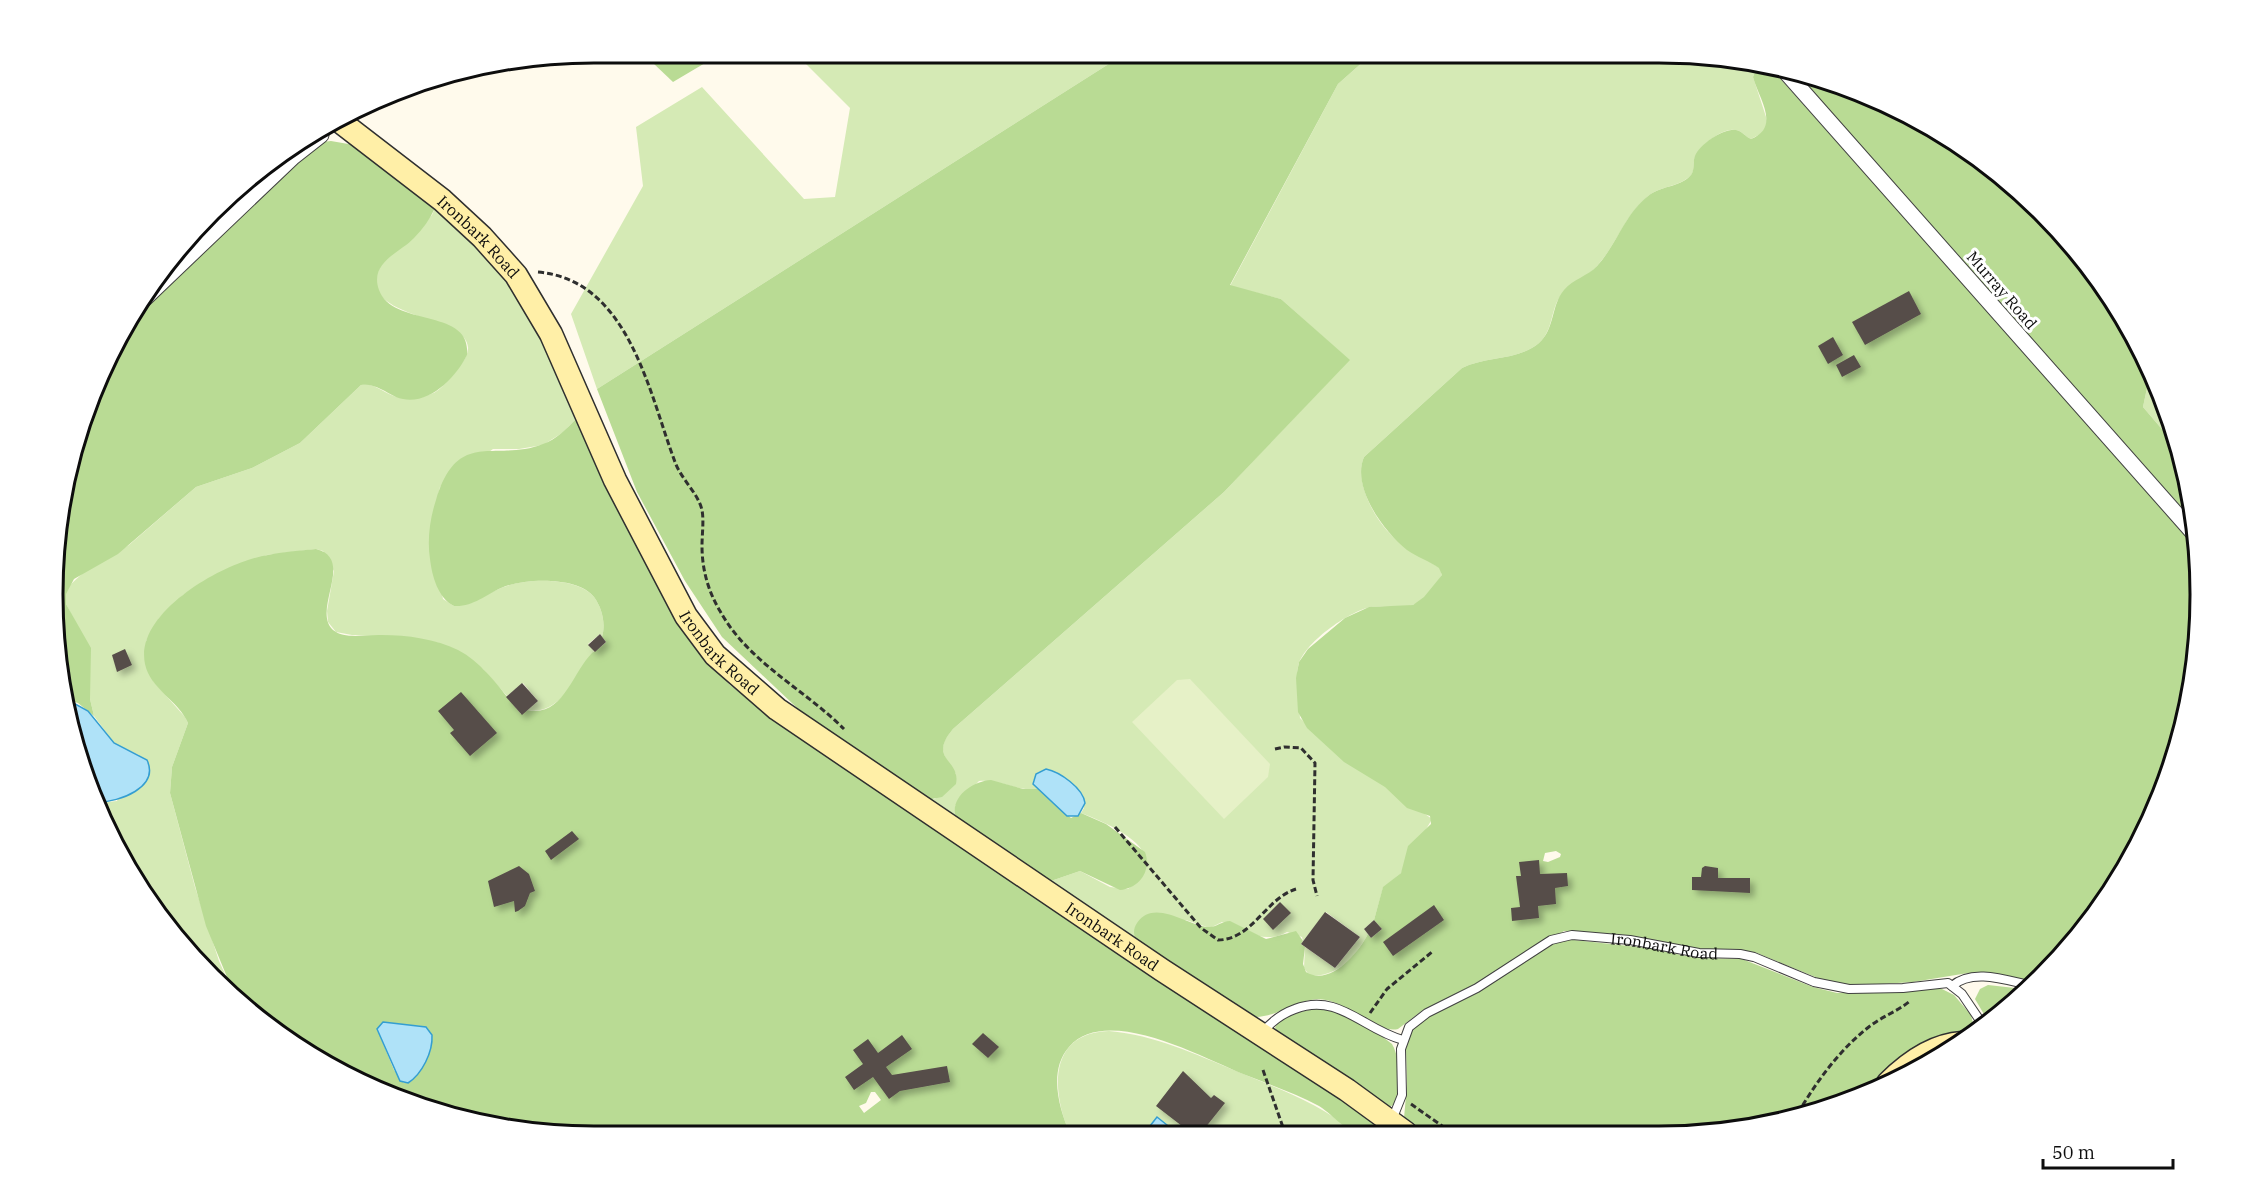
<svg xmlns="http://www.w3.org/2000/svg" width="2253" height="1189" font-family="'IBM Plex Serif',serif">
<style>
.green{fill:#d5eab5}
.forest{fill:#b9db94;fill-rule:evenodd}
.pitch{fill:#e6f1c7}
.water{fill:#afe2f8;stroke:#349ed1;stroke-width:1.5}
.building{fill:#564d49;filter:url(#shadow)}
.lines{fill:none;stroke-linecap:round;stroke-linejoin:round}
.lane-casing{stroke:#404040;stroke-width:10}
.street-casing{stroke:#404040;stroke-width:17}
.secondary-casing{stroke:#2f2f2f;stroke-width:25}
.path{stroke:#2f2f2f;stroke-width:3;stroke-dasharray:6 3;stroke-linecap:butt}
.lane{stroke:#fff;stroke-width:8}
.street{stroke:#fff;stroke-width:15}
.secondary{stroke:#ffefa7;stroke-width:22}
.labels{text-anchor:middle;stroke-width:6;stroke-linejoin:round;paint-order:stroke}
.street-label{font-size:16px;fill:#0d0d0d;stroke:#fff}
.rim{fill:none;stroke:#0d0d0d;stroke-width:3}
</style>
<defs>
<filter id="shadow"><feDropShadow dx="4.5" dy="4.5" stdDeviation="3" flood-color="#0004"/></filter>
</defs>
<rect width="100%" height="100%" fill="#fffaec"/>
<g class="green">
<polygon points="803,53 1126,53 597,389 571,314 643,186 636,127 702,87 804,199 835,197 850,108 799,57"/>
<path d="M 1373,53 L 1694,54 L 1758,64 L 1753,77 L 1768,123 L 1764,132 L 1751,139 C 1746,137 1742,131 1736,130 C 1722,127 1698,147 1694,160 C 1693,167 1695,172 1689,177 C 1678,187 1660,186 1648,196 C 1625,215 1617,244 1597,266 C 1588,277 1573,282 1562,294 C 1550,308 1554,330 1539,343 C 1518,361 1486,356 1462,368 L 1364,457 C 1353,482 1377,525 1397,540 C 1410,550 1425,559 1440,568 L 1442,575 C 1436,585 1425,601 1413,605 C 1400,609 1385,605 1371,607 C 1349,611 1302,644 1298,667 C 1295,683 1299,702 1300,718 L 1326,743 L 1432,819 L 1401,873 L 1383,888 L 1374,920 L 1364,929 L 1368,934 C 1356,956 1336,979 1309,975 L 1304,968 L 1305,947 L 1335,968 L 1360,937 L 1326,912 L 1303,941 L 1302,937 L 1287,932 C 1264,945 1246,930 1222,922 L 1210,928 L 1186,920 L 1137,941 L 1048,882 L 1080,871 L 1110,887 L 1128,889 C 1179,855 1113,825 1081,813 L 1084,808 L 1082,794 L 1058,774 L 1041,771 L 1033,781 L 1038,789 C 1018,792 1000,779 979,781 L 955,806 L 956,818 L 927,800 L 935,799 L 956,774 C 943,754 936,749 953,729 L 1224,492 L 1349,360 L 1281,299 L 1230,286 L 1338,84 Z"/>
<path d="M 435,208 C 478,245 516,287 542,339 C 555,364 565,393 576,419 L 562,433 L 543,445 L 519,449 L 493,449 L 440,487 L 430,530 L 443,599 L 454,606 C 479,603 488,591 510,585 C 532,578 579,578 594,597 C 602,608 606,623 602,637 L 600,634 L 588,644 L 594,651 C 579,673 560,717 527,710 L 538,701 L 523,683 L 507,696 L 483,669 L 439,643 L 413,638 L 352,635 L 336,632 L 328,622 L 327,611 L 334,571 L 323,551 L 316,549 L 267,555 L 217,574 L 183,595 L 159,618 L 146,641 L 153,681 L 185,717 L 188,723 L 172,767 L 170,793 L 195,887 L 219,961 L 234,994 L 211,977 L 108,834 L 99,803 L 117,801 L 139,755 L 114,743 L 94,716 L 90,699 L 90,674 L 78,627 L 66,604 L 65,594 L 70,585 L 83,573 L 129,545 L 196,487 L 252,468 L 300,443 L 361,385 C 376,382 385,396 399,397 C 407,398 423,397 431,394 C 441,391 450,377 457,369 C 511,310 349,329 380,267 C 387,253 420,227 432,215 Z"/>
<polygon points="2155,384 2172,421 2178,448 2143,407 2147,388"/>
<path d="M 1109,1031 C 1155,1035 1195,1054 1236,1071 C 1279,1089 1320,1103 1355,1133 L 1070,1134 C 1051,1091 1048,1033 1109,1031 Z"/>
</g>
<g class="forest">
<polygon points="658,53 722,53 673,82 653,63"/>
<path d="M 1126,53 L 1373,53 L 1338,84 L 1230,285 L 1281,299 L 1350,360 L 1224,492 L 953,729 C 927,760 961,759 956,784 L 942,797 L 927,800 L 812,722 L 722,637 L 685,581 L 637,492 L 597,389 Z"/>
<path d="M 1758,64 L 1769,66 L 2197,547 L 2199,630 L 2182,735 L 2144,835 L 2066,952 L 2032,981 L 2000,975 L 1968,973 L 1913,982 L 1851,986 L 1825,981 L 1757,953 L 1741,950 L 1705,950 L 1626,935 L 1564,931 L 1475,984 L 1423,1010 L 1398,1029 C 1379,1034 1347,1004 1326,1000 C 1300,995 1279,1018 1254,1017 L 1137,941 C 1133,935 1133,929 1137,923 C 1154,898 1186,925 1208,927 C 1215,928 1222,921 1230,921 L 1266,939 L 1296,931 L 1303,941 L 1301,944 L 1305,947 L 1303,964 L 1306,972 C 1330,987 1358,953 1368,934 L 1371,938 L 1382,929 L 1374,920 L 1383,887 L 1401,873 L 1408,846 L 1431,824 L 1430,816 L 1407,808 L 1385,787 L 1344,762 L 1307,728 L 1298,712 L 1296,678 L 1299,662 L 1308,649 L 1345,618 L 1369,607 L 1413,605 L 1424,597 L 1442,575 L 1439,568 C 1429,561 1417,557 1407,550 C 1384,532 1351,487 1364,457 L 1462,368 C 1486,356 1518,361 1539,343 C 1555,329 1551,305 1564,290 C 1573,279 1588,276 1597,266 C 1617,244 1625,214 1648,196 C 1660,186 1679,187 1689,177 C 1696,171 1692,163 1695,156 C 1700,144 1724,128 1736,130 C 1742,131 1746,137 1751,139 C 1781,127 1759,99 1753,77 ZM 1556,851 L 1561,854 L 1560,857 L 1548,862 L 1543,861 L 1545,853 Z"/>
<polygon points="1793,70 1899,109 1989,165 2066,237 2128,324 2155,384 2147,388 2143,407 2178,448 2196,524"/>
<path d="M 331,141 L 354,145 L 435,208 C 430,219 423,229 414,238 C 400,253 369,262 379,290 C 393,328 472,307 467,355 C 455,379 426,409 396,397 C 384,391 374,383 361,385 L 300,443 L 252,468 L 196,487 L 118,554 L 74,579 L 66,594 L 66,604 L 91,648 L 90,699 L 94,716 L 78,703 L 68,700 L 57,665 L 54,559 L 71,455 L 131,322 L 292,166 L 322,142 Z"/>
<path d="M 576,419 L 647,566 L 688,638 L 730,685 L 772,717 L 1392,1133 C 1381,1133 1365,1136 1355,1133 C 1346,1130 1329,1112 1319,1106 C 1295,1093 1268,1084 1243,1074 C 1201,1057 1106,1004 1069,1047 C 1048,1071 1059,1108 1070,1134 L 559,1135 L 455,1118 L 354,1080 L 234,994 L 206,926 L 170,793 L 172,767 L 188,723 C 179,701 150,689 145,664 C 135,616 210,572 248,560 C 269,553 294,551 316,549 C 356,559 311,610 333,630 C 345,640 368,634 382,635 C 407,635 436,639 458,650 C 485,664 503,693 521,714 L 527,710 C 563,718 572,673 592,653 C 595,651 602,646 606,642 L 602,637 C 606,623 602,608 594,597 C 578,576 523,578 501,588 C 485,595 473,607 454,606 C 438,598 432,576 430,559 C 427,540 430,518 436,500 C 458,427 495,463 543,444 C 557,439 566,429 576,419 ZM 399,1025 L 422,1026 L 429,1030 L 420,1071 L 408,1083 L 404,1083 L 394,1070 L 377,1029 ZM 871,1092 L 875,1092 L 881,1100 L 864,1113 L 859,1106 L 866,1103 Z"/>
<path d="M 991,780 L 1023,789 L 1038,789 L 1071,818 L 1081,813 L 1106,824 L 1145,852 C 1152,871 1139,888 1120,890 L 1080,871 L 1048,882 L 956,818 C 949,797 973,781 991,780 Z"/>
<polygon points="1565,939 1647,948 1696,958 1742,959 1813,987 1837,993 1898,993 1940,988 1954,995 1971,1015 1973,1023 1967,1031 1882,1078 1866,1095 1730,1132 1420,1133 1404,1118 1407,1085 1406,1049 1411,1030 1428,1017 1479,992 1553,942"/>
<polygon points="1988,985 2024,989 1988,1021 1975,999 1980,989"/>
<path d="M 1317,1008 C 1342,1010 1372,1028 1392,1044 C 1401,1060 1402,1089 1393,1105 L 1388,1108 L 1278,1033 L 1275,1028 L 1278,1021 L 1292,1014 Z"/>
</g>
<polygon class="pitch" points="1190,679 1270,764 1268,777 1224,819 1132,722 1177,680"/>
<g class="water">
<path d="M 68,700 L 88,711 L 114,743 L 147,760 C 160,788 118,802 99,802 Z"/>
<path d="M 1046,769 C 1060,772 1083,788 1085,803 L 1078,816 L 1067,816 L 1033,784 L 1036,774 Z"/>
<path d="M 383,1022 L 426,1027 L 432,1035 C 433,1052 422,1074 408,1083 L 400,1081 L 377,1029 Z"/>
<polygon points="1157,1117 1177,1133 1160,1134 1150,1126"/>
</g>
<g class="building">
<polygon points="1909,291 1921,314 1865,345 1852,322"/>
<polygon points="1833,337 1843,355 1828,364 1818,346"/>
<polygon points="1854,355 1861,367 1842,377 1836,365"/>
<polygon points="600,634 606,642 595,652 588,645"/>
<polygon points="125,649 132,665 117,672 112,655"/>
<polygon points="522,683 538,701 522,715 506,697"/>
<polygon points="461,692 497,733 470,756 450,733 454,730 438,711"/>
<polygon points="572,831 579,839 551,860 545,851"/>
<polygon points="1539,860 1540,874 1567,873 1568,886 1555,888 1556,904 1538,906 1539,918 1512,921 1511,908 1520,907 1516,876 1521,876 1519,862"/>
<polygon points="519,866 529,874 535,891 530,893 525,906 518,911 515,912 514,901 494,907 488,881"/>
<polygon points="1705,866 1718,868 1718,878 1750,878 1750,893 1692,890 1692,877 1701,877 1702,868"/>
<polygon points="1280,902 1291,913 1273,930 1263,919"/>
<polygon points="1434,905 1444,920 1393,956 1383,942"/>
<polygon points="1325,912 1360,937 1335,968 1301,944"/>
<polygon points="1374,920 1382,929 1371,938 1364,929"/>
<polygon points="983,1033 999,1047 988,1058 972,1044"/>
<polygon points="902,1035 912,1049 886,1067 892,1075 947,1066 950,1082 900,1091 889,1099 873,1077 854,1090 845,1077 863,1064 853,1050 868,1039 878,1053"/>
<polygon points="1183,1071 1211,1098 1214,1095 1225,1103 1201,1133 1191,1133 1156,1106"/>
</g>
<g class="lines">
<defs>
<g id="lane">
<path d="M 1952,986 C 1972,968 2006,980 2029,985"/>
<path d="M 1262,1033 C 1271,1022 1281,1014 1295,1009 C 1338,992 1364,1030 1403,1040"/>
<path id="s1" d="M 1392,1120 L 1402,1095 L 1401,1049 L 1409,1027 L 1427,1013 L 1477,988 L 1551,940 L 1572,935 L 1630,940 L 1699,953 L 1740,954 L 1754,957 L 1814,982 L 1849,989 L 1903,988 L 1948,983 L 1962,994 L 1983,1025"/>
</g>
<g id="street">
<polyline points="1782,68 2196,536"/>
<polyline points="139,304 293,157 321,135"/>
</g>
<g id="secondary">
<path id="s2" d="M 342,123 L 442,200 L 482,237 L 516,275 L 551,334 L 615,480 L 686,616 L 715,655 L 777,709 L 1162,970 L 1347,1090 L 1406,1133"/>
<path d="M 1888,1083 C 1908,1063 1932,1045 1962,1043"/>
</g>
</defs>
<use href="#lane" class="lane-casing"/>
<use href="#street" class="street-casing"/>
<use href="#secondary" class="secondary-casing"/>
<g class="path">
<path d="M 538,272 C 629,280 649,393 675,462 C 681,479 698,493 702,510 C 704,521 702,534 702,546 C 702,569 708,591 720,611 C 748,662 804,689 844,729"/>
<polyline points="1275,749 1284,747 1301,748 1315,763 1313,880 1317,896"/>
<path d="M 1115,827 L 1201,928 L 1218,940 C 1252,940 1266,898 1296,889"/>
<polyline points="1370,1013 1387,989 1432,952"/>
<polyline points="1263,1070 1285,1133"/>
<polyline points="1411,1104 1452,1133"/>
<path d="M 1798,1113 C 1817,1081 1840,1049 1870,1026 C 1883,1016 1898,1011 1910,1001"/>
</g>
<use href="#lane" class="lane"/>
<use href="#street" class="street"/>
<use href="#secondary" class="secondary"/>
</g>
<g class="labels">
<g class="street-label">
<text dy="6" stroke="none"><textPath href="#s2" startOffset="178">Ironbark Road</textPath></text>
<text transform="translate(2002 290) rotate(49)" y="6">Murray Road</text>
<text dy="6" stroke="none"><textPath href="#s2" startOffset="663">Ironbark Road</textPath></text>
<text dy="6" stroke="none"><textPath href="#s2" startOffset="1149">Ironbark Road</textPath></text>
<text dy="6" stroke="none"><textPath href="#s1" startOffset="378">Ironbark Road</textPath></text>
</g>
</g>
<path d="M0 0H2253V1189H0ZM594 63H1659A531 531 0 0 1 2190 594V595A531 531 0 0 1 1659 1126H594A531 531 0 0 1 63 595V594A531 531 0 0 1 594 63Z" fill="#fff" fill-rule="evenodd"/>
<path class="rim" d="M594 63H1659A531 531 0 0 1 2190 594V595A531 531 0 0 1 1659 1126H594A531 531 0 0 1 63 595V594A531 531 0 0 1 594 63Z"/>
<path d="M2043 1159v9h130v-9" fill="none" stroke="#0d0d0d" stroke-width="3"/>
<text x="2052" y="1159" font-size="18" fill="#0d0d0d" stroke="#ffffff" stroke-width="4.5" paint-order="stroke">50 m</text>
</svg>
